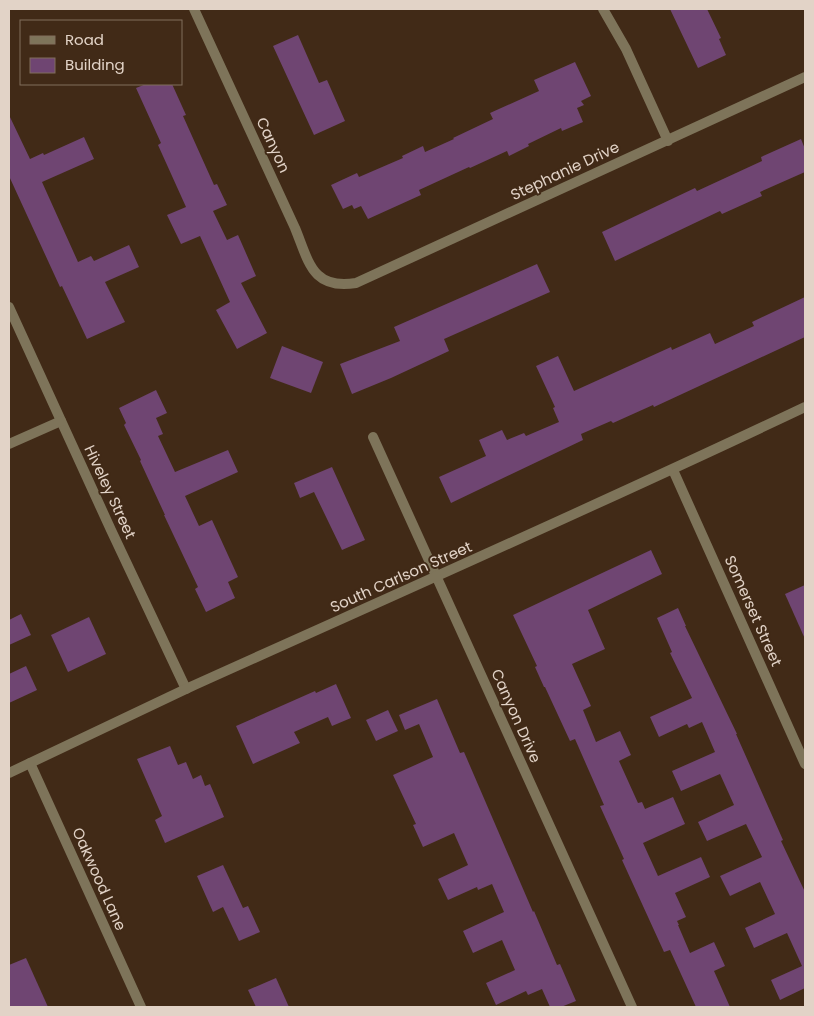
<svg xmlns="http://www.w3.org/2000/svg" width="814" height="1016" font-family="Poppins,sans-serif">
<style>
.building{fill:#6f4572}
.lines{fill:none;stroke-linecap:round;stroke-linejoin:round}
.minor{stroke:#7e745a;stroke-width:10}
.labels{text-anchor:middle;stroke-width:4;stroke-linejoin:round;paint-order:stroke}
.street-label{font-size:15px;fill:#e2d3c7;stroke:#412a17}
</style>
<rect width="100%" height="100%" fill="#412a17"/>
<g class="building">
<polygon points="670,9 707,9 721,38 719,39 726,55 698,68"/>
<polygon points="298,35 319,83 327,80 345,121 314,135 273,46"/>
<polygon points="575,62 591,96 581,101 584,105 577,108 583,122 562,131 561,128 528,144 529,146 509,156 507,151 470,168 469,167 419,190 421,195 368,219 361,206 354,209 352,205 343,209 331,185 357,173 359,177 403,158 402,156 423,146 425,152 454,139 453,138 493,119 490,113 539,91 534,80"/>
<polygon points="146,84 172,84 186,115 183,116 214,185 217,184 227,205 213,211 227,240 238,235 256,276 241,283 267,333 237,349 216,310 230,302 200,236 181,244 167,215 186,207 158,145 161,143 136,88"/>
<polygon points="9,115 30,159 43,153 44,155 84,137 94,159 42,182 78,262 91,256 94,261 129,245 139,267 105,282 125,322 87,339 62,286 60,287 9,176"/>
<polygon points="801,139 805,149 805,172 760,192 762,196 722,214 720,211 615,261 602,232 695,188 697,191 762,161 761,157"/>
<polygon points="537,264 550,292 444,339 449,351 391,378 352,394 340,364 400,341 394,327"/>
<polygon points="805,297 805,337 654,407 653,405 613,423 611,421 581,434 583,440 451,503 439,477 486,456 479,440 502,430 507,440 524,433 526,436 559,422 553,408 555,407 536,366 558,356 574,391 671,347 672,350 710,333 715,344 754,326 752,322"/>
<polygon points="282,346 323,362 311,393 270,378"/>
<polygon points="156,390 167,413 156,418 163,434 158,436 175,472 228,450 238,472 185,496 199,526 212,520 238,577 228,582 235,598 206,612 195,589 198,587 164,515 165,515 140,461 141,460 124,425 126,423 119,408"/>
<polygon points="332,467 365,540 342,550 314,492 300,498 294,483"/>
<polygon points="651,550 662,574 588,610 605,649 572,664 591,706 583,710 596,742 620,731 631,755 619,761 638,803 642,802 645,809 673,797 685,824 643,843 658,876 701,857 710,877 675,893 686,917 677,921 679,925 678,925 690,953 714,942 725,966 714,971 730,1007 696,1007 670,950 664,952 622,860 624,859 600,806 604,805 575,739 570,741 545,687 544,687 535,667 537,666 513,615"/>
<polygon points="805,585 805,639 785,594"/>
<polygon points="678,608 686,626 685,626 737,734 736,734 783,840 781,841 805,892 805,988 780,1000 771,980 802,966 787,933 754,948 745,928 775,914 760,882 730,896 720,876 762,857 746,824 707,841 698,822 734,805 720,774 681,791 672,771 715,752 702,722 689,728 687,724 659,737 650,717 692,698 670,653 672,652 657,618"/>
<polygon points="21,614 31,635 9,645 9,620"/>
<polygon points="89,617 106,654 68,672 51,635"/>
<polygon points="26,666 37,690 9,703 9,674"/>
<polygon points="336,684 351,718 332,726 328,717 294,732 300,743 253,764 236,726 315,691 316,693"/>
<polygon points="437,699 460,753 464,752 533,912 534,911 557,965 560,964 576,1001 561,1007 550,1007 542,989 528,995 526,991 496,1005 486,983 515,970 502,940 473,953 463,931 504,912 492,884 478,890 477,887 448,900 438,879 468,865 454,833 423,847 413,825 416,824 393,775 433,757 419,724 405,730 399,715"/>
<polygon points="388,710 398,731 376,741 366,720"/>
<polygon points="170,746 178,765 186,762 193,779 201,775 205,786 210,784 224,817 165,843 155,820 162,816 137,759"/>
<polygon points="223,865 243,908 248,906 260,932 239,941 223,907 213,912 197,876"/>
<polygon points="26,958 48,1007 9,1007 9,965"/>
<polygon points="276,978 289,1007 256,1007 248,990"/>
</g>
<g class="lines">
<g class="minor">
<path d="M 194,9 L 295,228 C 309,262 312,290 356,283 L 805,77"/>
<polyline points="603,9 626,49 668,141"/>
<polyline points="9,307 111,530 186,689"/>
<polyline points="373,437 632,1007"/>
<polyline points="9,444 61,421"/>
<polyline points="673,470 805,764"/>
<polyline points="30,763 141,1007"/>
<path d="M 9,773 C 69,745 128,716 188,688 C 394,595 601,504 805,407"/>
</g>
</g>
<g class="labels">
<g class="street-label">
<text transform="translate(273 145) rotate(65)" y="5">Canyon</text>
<text transform="translate(565 171) rotate(-25)" y="5">Stephanie Drive</text>
<text transform="translate(110 492) rotate(65)" y="5">Hiveley Street</text>
<text transform="translate(401 577) rotate(-24)" y="5">South Carlson Street</text>
<text transform="translate(753 611) rotate(66)" y="5">Somerset Street</text>
<text transform="translate(516 716) rotate(66)" y="5">Canyon Drive</text>
<text transform="translate(99 879) rotate(66)" y="5">Oakwood Lane</text>
</g>
</g>
<rect width="814" height="1016" fill="none" stroke="#e2d3c7" stroke-width="20"/>
<rect x="20" y="20" width="162" height="65" fill="#412a17" stroke="#816e5d"/>
<rect x="30" y="36" width="25" height="8" fill="#7e745a" stroke="#816e5d"/>
<text x="65" y="45" font-size="15" fill="#e2d3c7">Road</text>
<rect x="30" y="58" width="25" height="15" fill="#6f4572" stroke="#816e5d"/>
<text x="65" y="70" font-size="15" fill="#e2d3c7">Building</text>
</svg>
